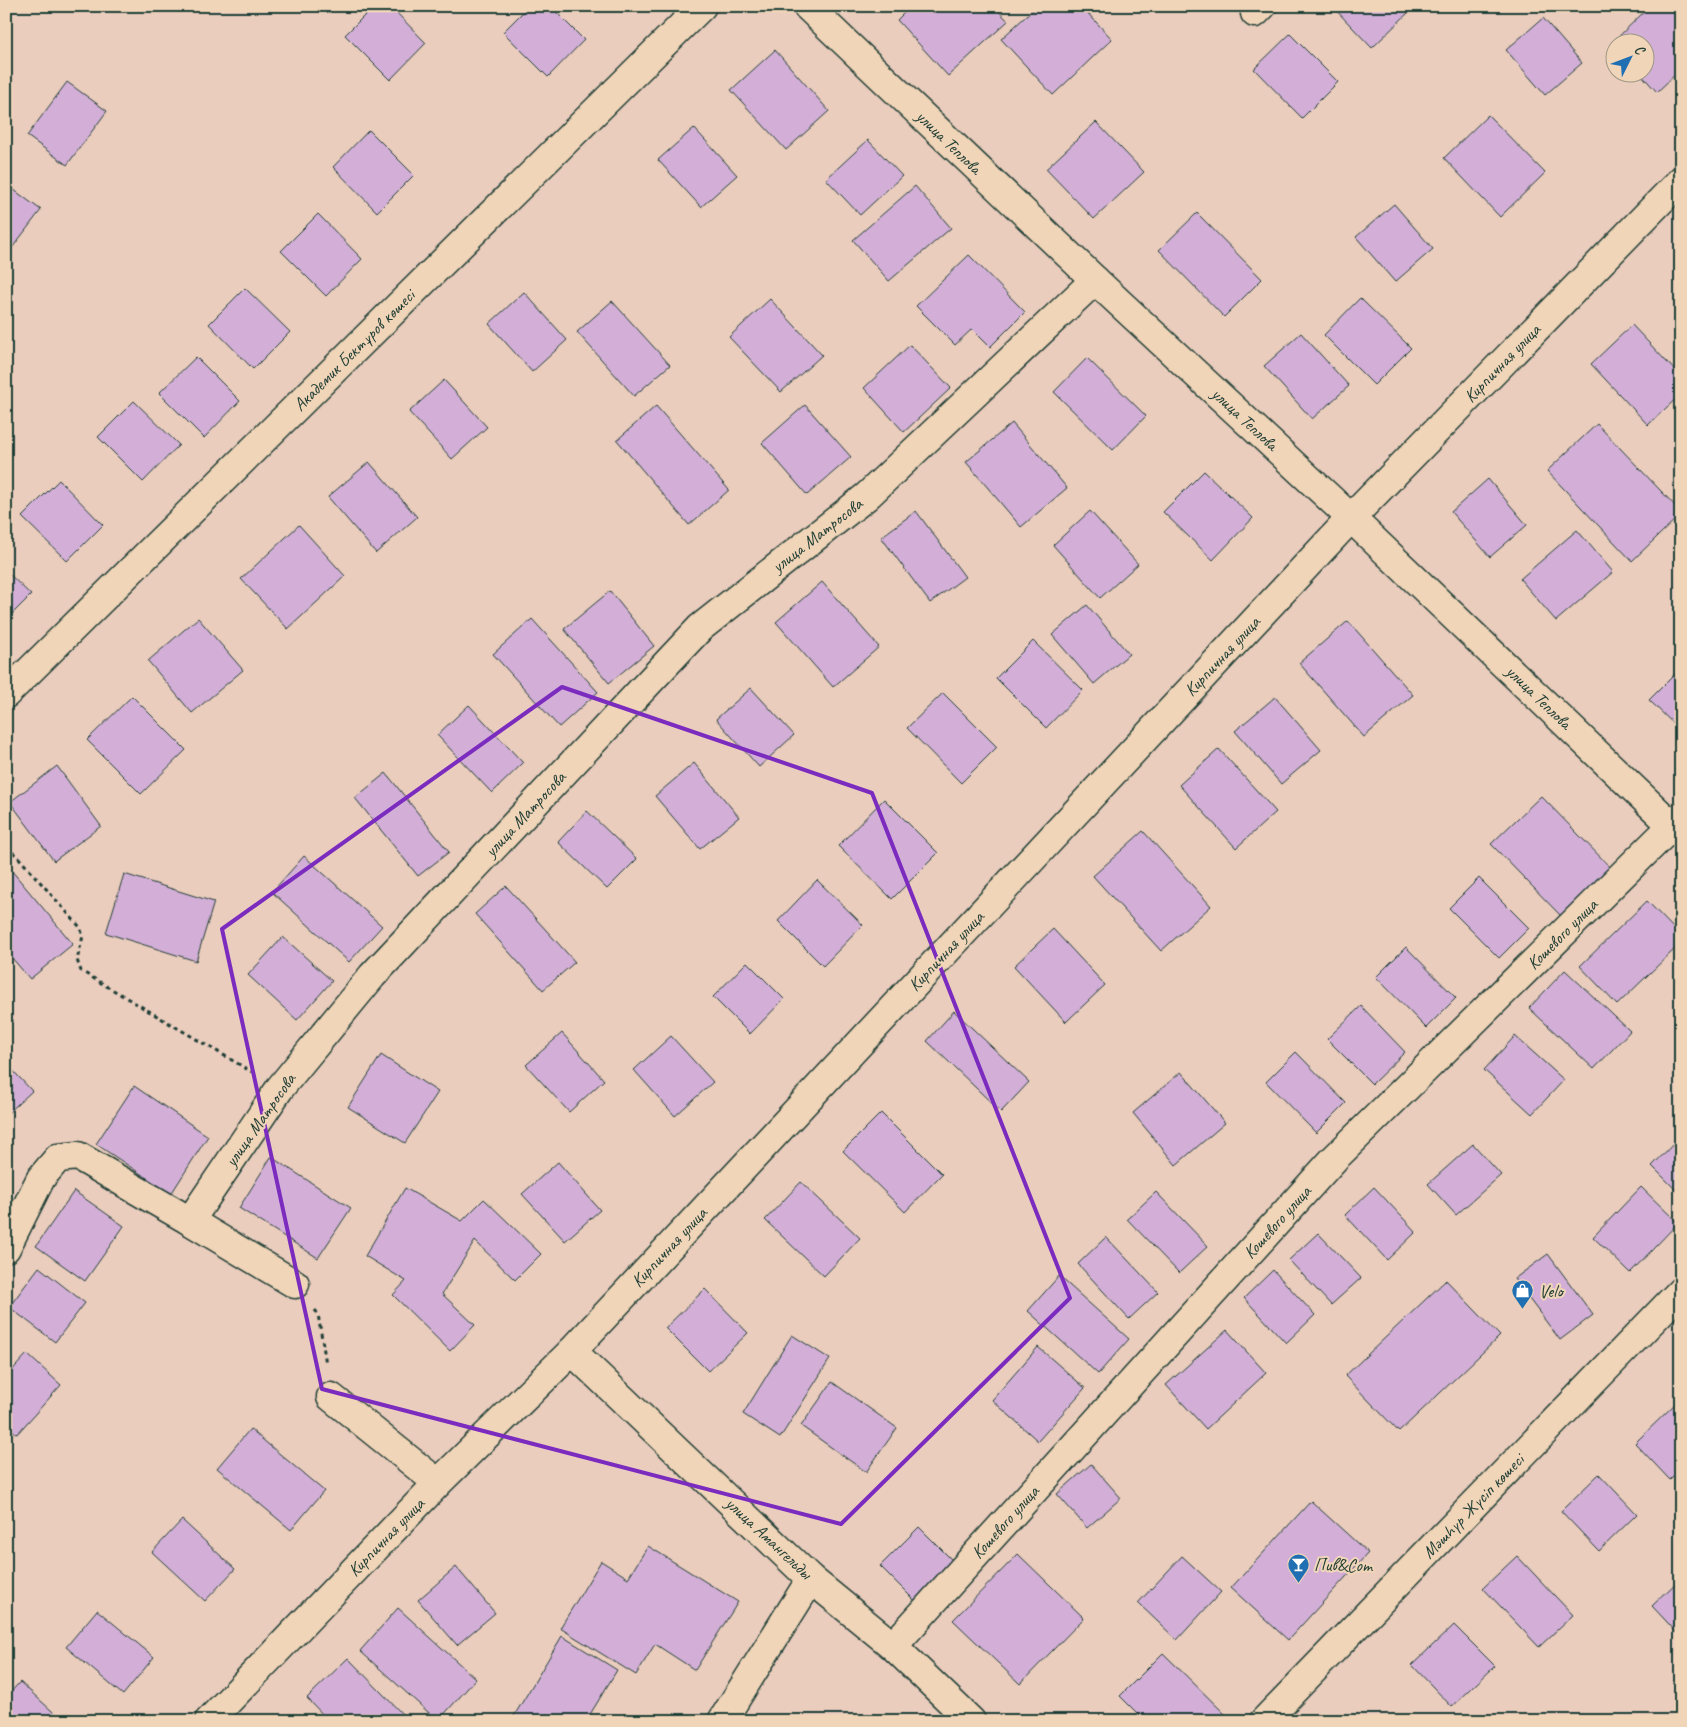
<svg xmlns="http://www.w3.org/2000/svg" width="1687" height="1727" font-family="Caveat,sans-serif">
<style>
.building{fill:#d3afd8;stroke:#1f3d34}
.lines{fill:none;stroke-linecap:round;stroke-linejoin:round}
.minor-casing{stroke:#1f3d34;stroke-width:31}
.path{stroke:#1f3d34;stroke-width:3;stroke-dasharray:4 4;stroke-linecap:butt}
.minor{stroke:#f1d5b8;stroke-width:28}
.marked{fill:none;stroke:#7b2cbf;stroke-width:4;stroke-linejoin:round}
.labels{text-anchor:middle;stroke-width:4;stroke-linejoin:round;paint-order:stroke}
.street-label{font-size:18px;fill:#1f3d34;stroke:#f1d5b8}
.poi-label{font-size:18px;fill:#1f3d34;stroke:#f1d5b8;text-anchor:start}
</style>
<rect width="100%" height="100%" fill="#ebcdbe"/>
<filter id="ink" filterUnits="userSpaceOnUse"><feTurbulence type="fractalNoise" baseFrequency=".02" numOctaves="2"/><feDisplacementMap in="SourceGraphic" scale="10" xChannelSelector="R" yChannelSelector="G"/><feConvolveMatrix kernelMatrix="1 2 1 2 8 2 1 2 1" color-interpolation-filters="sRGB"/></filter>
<g filter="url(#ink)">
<g class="building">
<polygon points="374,6 390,6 426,43 390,80 345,35"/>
<polygon points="529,6 550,6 584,40 548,77 503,32"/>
<polygon points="911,6 994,6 1008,21 948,76 897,20"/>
<polygon points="1037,6 1081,6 1112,39 1053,95 1001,39"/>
<polygon points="1332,6 1408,6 1411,10 1372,48"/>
<polygon points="1650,6 1669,6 1681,18 1681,69 1657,92 1639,72 1644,72 1644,42 1614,42 1614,47 1611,44"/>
<polygon points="1543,18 1582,63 1545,95 1506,50"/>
<polygon points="1290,34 1338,82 1302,118 1254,69"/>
<polygon points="775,50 829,111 786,150 731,90"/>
<polygon points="67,82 107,111 67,165 27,136"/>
<polygon points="1488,115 1545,173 1500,217 1444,158"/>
<polygon points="1096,122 1144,172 1094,219 1046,169"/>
<polygon points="694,128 737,175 701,207 658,160"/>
<polygon points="369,130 414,175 377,212 333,167"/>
<polygon points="868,140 902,176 860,215 826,179"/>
<polygon points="6,184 41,210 6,256"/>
<polygon points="915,186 951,228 889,281 853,240"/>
<polygon points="1394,204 1433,249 1395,282 1356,237"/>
<polygon points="1197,213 1262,279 1224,317 1159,250"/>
<polygon points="318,214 362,259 326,296 281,251"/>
<polygon points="969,255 1025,312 990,347 972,329 955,345 916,306"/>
<polygon points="245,288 290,332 253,369 209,324"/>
<polygon points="524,292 567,340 532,372 489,324"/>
<polygon points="1360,298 1411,348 1374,385 1324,335"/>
<polygon points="770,299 822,355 781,392 729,337"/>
<polygon points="612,301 670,365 634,396 577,332"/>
<polygon points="1632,325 1681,377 1681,394 1648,425 1591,364"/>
<polygon points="1301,333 1349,386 1312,419 1264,366"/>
<polygon points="910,345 951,388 904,432 864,388"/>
<polygon points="196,357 240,401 204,438 159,393"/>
<polygon points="1087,358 1146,416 1113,450 1054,392"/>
<polygon points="444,380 487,427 452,459 409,412"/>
<polygon points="134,401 179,445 143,482 98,437"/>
<polygon points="805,405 851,457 807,495 762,443"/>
<polygon points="656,406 729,490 689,525 617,440"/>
<polygon points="1012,423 1067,488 1021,527 966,462"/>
<polygon points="1597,424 1681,512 1681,514 1632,561 1547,471"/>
<polygon points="369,462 417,517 376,553 328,497"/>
<polygon points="1204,471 1253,518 1213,560 1163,512"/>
<polygon points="1488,479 1527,525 1490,557 1451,512"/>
<polygon points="59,480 103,525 67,561 22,517"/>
<polygon points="916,511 965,577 930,603 881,537"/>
<polygon points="1090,511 1138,564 1100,598 1053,545"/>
<polygon points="299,525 345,576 288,629 241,579"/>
<polygon points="1577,530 1613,572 1556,621 1520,579"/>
<polygon points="6,571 31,595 6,620"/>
<polygon points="822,582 879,647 833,687 776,622"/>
<polygon points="610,591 654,646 609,683 564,629"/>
<polygon points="1087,605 1129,654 1094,684 1052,635"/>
<polygon points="198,618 243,670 192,713 148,661"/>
<polygon points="532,619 598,692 559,727 493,654"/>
<polygon points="1348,621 1413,695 1364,737 1299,663"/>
<polygon points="1033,641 1083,690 1046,728 996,678"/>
<polygon points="1681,668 1681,731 1649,700"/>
<polygon points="751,688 794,735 759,767 716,719"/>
<polygon points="943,693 997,747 961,783 907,728"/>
<polygon points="132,696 186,750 141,794 87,740"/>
<polygon points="1275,697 1321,750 1281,784 1235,731"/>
<polygon points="469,705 523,763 492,793 437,735"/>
<polygon points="1219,749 1276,812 1236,848 1179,785"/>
<polygon points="694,763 739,817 700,849 655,796"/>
<polygon points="57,766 101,826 54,861 10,802"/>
<polygon points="386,773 449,852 418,876 355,798"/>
<polygon points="1541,796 1611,868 1561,916 1491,844"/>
<polygon points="884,799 938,853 892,899 838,846"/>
<polygon points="587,811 637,859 607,889 558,842"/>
<polygon points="1143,831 1211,906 1161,951 1093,876"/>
<polygon points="304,856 382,926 349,962 272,892"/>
<polygon points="6,864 73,944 30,979 6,951"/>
<polygon points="124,874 214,902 196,961 106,933"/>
<polygon points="1479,878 1529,928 1499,958 1449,908"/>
<polygon points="817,880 863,925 823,966 778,921"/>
<polygon points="506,886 575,962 543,990 475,914"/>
<polygon points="1647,901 1681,936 1681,943 1617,1005 1580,966"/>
<polygon points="1053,929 1105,985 1066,1022 1014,966"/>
<polygon points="283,937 332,981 297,1020 248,975"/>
<polygon points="1406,947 1456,998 1426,1028 1376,977"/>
<polygon points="747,962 784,999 750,1034 713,997"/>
<polygon points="1565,970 1630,1031 1594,1069 1529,1008"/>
<polygon points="1361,1006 1405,1052 1372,1084 1327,1039"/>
<polygon points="954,1011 1029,1082 1001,1112 927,1041"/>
<polygon points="562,1033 604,1080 569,1112 526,1065"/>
<polygon points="671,1036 713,1082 675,1116 634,1070"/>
<polygon points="1515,1036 1564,1080 1532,1114 1484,1070"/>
<polygon points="1296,1052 1346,1103 1316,1133 1266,1082"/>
<polygon points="381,1055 438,1092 405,1143 348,1107"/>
<polygon points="6,1063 32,1091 6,1115"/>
<polygon points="1181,1072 1225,1123 1176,1165 1133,1113"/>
<polygon points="134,1086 208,1136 171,1194 96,1144"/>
<polygon points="881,1113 942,1174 905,1212 843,1151"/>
<polygon points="1681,1136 1681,1195 1652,1166"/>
<polygon points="1473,1144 1501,1175 1456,1215 1428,1184"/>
<polygon points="271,1157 351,1208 318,1258 239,1208"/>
<polygon points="558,1162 600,1210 565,1241 522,1194"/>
<polygon points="801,1182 860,1238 824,1276 765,1220"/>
<polygon points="1374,1187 1416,1232 1387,1260 1345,1215"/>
<polygon points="1641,1187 1678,1223 1630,1273 1593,1237"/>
<polygon points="405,1188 462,1221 484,1199 541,1254 515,1280 475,1241 442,1294 475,1325 450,1351 393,1295 406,1281 365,1256"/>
<polygon points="74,1191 124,1226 85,1281 36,1246"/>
<polygon points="1156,1192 1208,1246 1179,1273 1127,1219"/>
<polygon points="1318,1233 1361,1278 1331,1305 1289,1260"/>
<polygon points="1106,1237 1158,1292 1129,1319 1078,1264"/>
<polygon points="1548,1254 1593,1315 1560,1340 1514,1279"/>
<polygon points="39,1267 85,1303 55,1342 9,1307"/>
<polygon points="1273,1270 1315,1315 1286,1343 1244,1298"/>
<polygon points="1059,1276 1129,1339 1098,1374 1028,1311"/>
<polygon points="1446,1280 1500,1336 1399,1432 1345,1376"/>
<polygon points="705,1289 748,1333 708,1371 665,1328"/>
<polygon points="1227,1330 1266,1373 1206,1429 1166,1385"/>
<polygon points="792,1335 830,1359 780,1438 743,1414"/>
<polygon points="1038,1347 1085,1388 1038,1441 992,1400"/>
<polygon points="27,1354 61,1385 17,1434 6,1425 6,1377"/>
<polygon points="832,1382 897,1428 866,1472 801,1426"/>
<polygon points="1677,1402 1681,1405 1681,1469 1670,1480 1635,1443"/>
<polygon points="250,1429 324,1491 291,1530 217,1468"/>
<polygon points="1091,1464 1121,1498 1087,1528 1057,1494"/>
<polygon points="1599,1474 1637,1514 1599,1551 1561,1511"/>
<polygon points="1311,1501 1368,1553 1288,1640 1231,1588"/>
<polygon points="182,1520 235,1569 205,1601 152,1552"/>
<polygon points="919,1527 955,1563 916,1602 880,1566"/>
<polygon points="648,1546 738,1602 695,1670 655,1644 636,1675 560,1628 601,1561 628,1578"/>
<polygon points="1018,1554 1084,1618 1020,1684 953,1620"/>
<polygon points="1182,1556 1221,1592 1177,1640 1138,1603"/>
<polygon points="1517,1556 1573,1615 1539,1647 1483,1588"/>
<polygon points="456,1567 495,1613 457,1645 418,1600"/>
<polygon points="1681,1578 1681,1637 1652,1606"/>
<polygon points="398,1608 476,1679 438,1721 360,1651"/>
<polygon points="97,1610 154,1657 123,1695 66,1647"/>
<polygon points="1454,1625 1495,1666 1452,1707 1412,1665"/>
<polygon points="562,1636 617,1670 586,1721 511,1721"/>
<polygon points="1163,1653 1232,1721 1145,1721 1120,1696"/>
<polygon points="348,1658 409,1721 329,1721 307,1698"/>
<polygon points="20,1682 63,1721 6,1721 6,1697"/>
</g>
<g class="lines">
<defs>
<g id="minor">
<polyline points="807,6 1095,280 1351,518 1681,834"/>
<polyline points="1255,13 1262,6"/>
<polyline points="6,694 702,6"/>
<polyline points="190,1221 295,1284"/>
<polyline points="6,1248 41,1178 58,1158 78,1156 190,1221 280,1088 372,976 700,628 867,496 1095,280"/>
<polyline points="572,1351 811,1579 893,1646 971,1721"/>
<polyline points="331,1397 438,1483"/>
<polyline points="893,1646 1334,1159 1681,817"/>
<polyline points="209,1721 438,1483 572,1351 1351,518 1681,180"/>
<polyline points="722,1721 811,1579"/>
<polyline points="1264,1721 1681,1291"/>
</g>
</defs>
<use href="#minor" class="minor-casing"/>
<g class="path">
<polyline points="6,847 18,857 80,927 83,936 77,960 81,971 252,1072"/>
<polyline points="315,1310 318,1314 326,1364"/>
</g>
<use href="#minor" class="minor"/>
</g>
</g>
<path class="marked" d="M 562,687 L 872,793 L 1070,1298 L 841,1524 L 322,1389 L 222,929 Z"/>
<defs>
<symbol id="shop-pin" viewBox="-11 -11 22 30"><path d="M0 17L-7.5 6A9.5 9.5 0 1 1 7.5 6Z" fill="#1f6fb2" stroke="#f1d5b8"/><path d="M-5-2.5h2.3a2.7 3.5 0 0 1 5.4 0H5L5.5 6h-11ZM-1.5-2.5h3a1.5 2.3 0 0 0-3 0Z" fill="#fff"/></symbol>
<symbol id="bar-pin" viewBox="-11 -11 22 30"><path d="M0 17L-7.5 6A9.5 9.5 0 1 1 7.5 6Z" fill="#1f6fb2" stroke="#f1d5b8"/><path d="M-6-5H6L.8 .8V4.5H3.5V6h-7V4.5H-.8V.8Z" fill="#fff"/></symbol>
</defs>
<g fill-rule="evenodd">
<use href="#shop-pin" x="1510" y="1278" width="25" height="34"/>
<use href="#bar-pin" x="1286" y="1552" width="25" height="34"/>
</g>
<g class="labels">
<g class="street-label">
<text transform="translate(949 142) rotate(44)" y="6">улица Теплова</text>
<text transform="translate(354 350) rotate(-45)" y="6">Академик Бектұров көшесі</text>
<text transform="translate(1502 363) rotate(-46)" y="6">Кирпичная улица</text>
<text transform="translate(1245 419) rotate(43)" y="6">улица Теплова</text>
<text transform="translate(817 535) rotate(-38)" y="6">улица Матросова</text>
<text transform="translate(1222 656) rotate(-47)" y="6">Кирпичная улица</text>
<text transform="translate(1539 697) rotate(44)" y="6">улица Теплова</text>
<text transform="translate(525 814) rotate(-47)" y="6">улица Матросова</text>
<text transform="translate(1562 934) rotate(-45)" y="6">Кошевого улица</text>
<text transform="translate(946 951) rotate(-47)" y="6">Кирпичная улица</text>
<text transform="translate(260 1120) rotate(-55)" y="6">улица Матросова</text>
<text transform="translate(1277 1222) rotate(-48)" y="6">Кошевого улица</text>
<text transform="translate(669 1247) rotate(-47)" y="6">Кирпичная улица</text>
<text transform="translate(1473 1506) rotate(-46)" y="6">Мәшһүр Жүсіп көшесі</text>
<text transform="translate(1005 1522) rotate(-48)" y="6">Кошевого улица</text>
<text transform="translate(386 1537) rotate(-46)" y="6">Кирпичная улица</text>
<text transform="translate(769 1538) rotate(43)" y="6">улица Амангельды</text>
</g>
<g class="poi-label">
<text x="1539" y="1297">Velo</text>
<text x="1314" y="1571">Пив&amp;Com</text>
</g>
</g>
<rect width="1687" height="1727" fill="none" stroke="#f1d5b8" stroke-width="25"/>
<rect x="12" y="12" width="1662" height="1702" fill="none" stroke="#1f3d34" stroke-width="2" filter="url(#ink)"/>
<g transform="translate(1630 58) rotate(48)"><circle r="24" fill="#f1d5b8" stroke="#9d9883"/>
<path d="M0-4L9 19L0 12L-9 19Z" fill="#1f6fb2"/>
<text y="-8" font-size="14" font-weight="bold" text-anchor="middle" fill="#1f3d34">С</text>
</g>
</svg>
